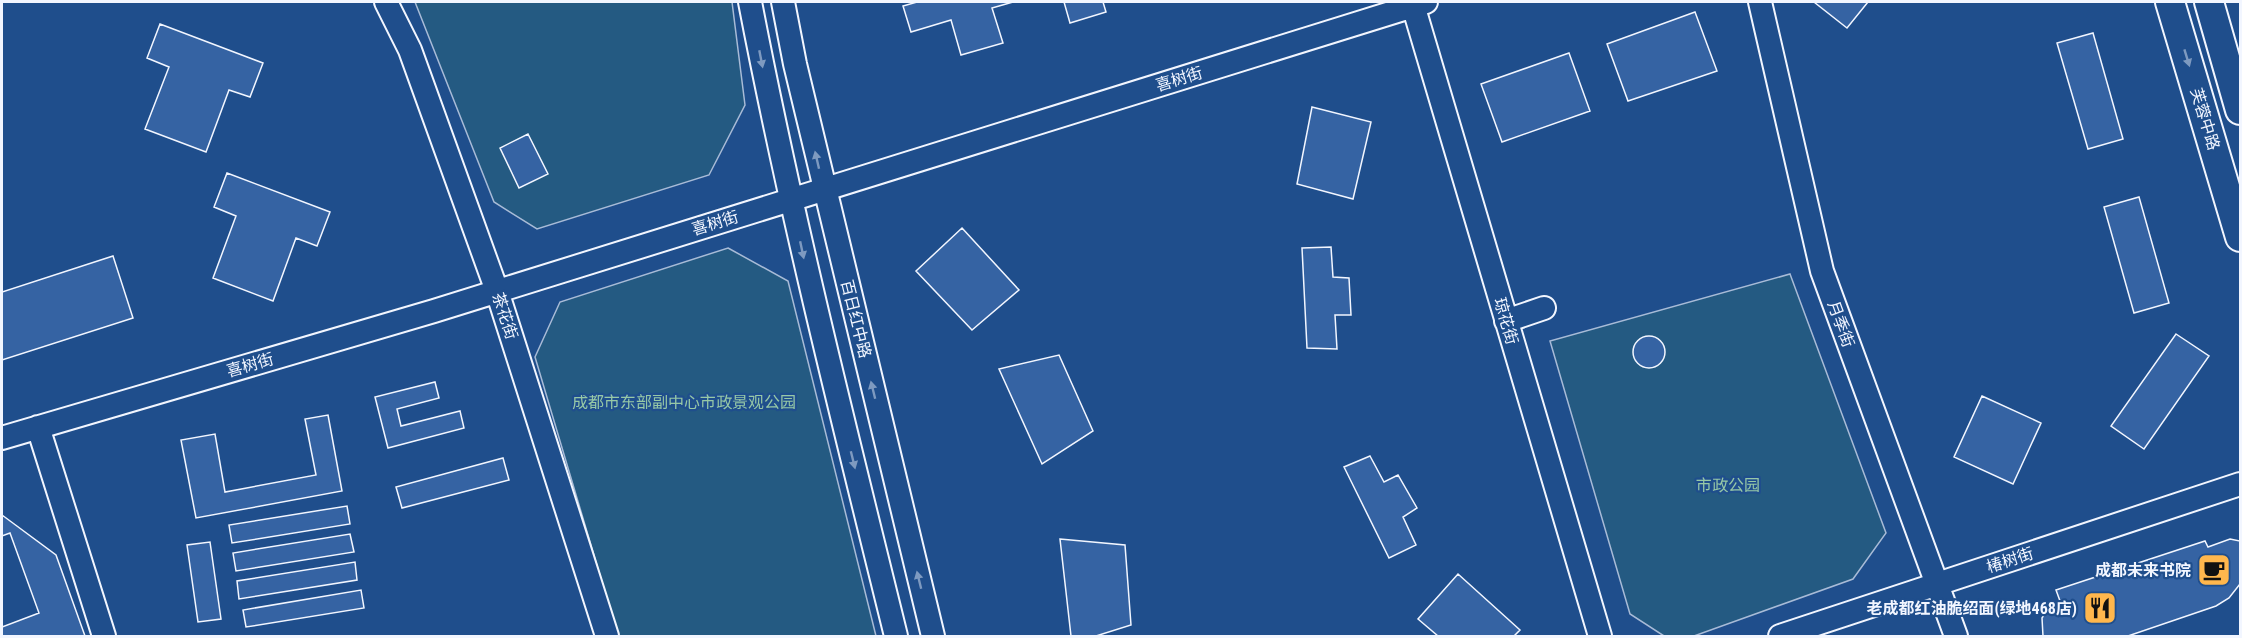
<svg xmlns="http://www.w3.org/2000/svg" width="2242" height="638" font-family="'Roboto Condensed','Noto Sans SC',sans-serif">
  <style>
    .green { fill: #245a82; stroke: #a8bbd7; stroke-width: 1.5 }
    .building { fill: #3563a3; stroke: #f2f6ff; stroke-width: 1.5 }
    .lines { fill: none; stroke-linecap: round; stroke-linejoin: round }
    .minor-casing { stroke: #f2f6ff; stroke-width: 26 }
    .major-casing { stroke: #f2f6ff; stroke-width: 32 }
    .minor { stroke: #1f4e8c; stroke-width: 22 }
    .major { stroke: #1f4e8c; stroke-width: 28 }
    .oneway { fill: #7e9ac0 }
    .labels { text-anchor: middle; dominant-baseline: central; stroke-width: 4.5; stroke-linejoin: round; paint-order: stroke }
    .street-label { font-size: 16px; fill: #f2f6ff; stroke: #1f4e8c }
    .park-label { font-size: 16px; fill: #97c8a6; stroke: #1f4e8c }
    .poi-label { font-size: 16px; font-weight: bold; fill: #f2f6ff; stroke: #1f4e8c; text-anchor: end }
  </style>
  <rect width="100%" height="100%" fill="#1f4e8c"/>
  <path class="green" d="M415 2H732L745 105 709 175 537 229 494 202Z
    M728 248 788 281 876 636H618L535 357 560 302Z
    M1790 274 1886 533 1853 579 1694 636H1664L1630 614 1550 341Z"/>
  <path class="building" d="M917 2H1013L992 8 1003 43 961 55 951 20 911 32 903 6Z
    M1064 2H1103L1106 12 1070 23Z
    M1814 2H1868L1847 28Z
    M1695 12 1717 71 1628 101 1607 44Z
    M160 24 263 63 250 97 229 90 206 152 145 129 169 67 147 58Z
    M2093 33 2123 139 2088 149 2057 43Z
    M1569 53 1590 111 1502 142 1481 84Z
    M1312 107 1371 122 1353 199 1297 184Z
    M528 134 548 174 519 188 500 148Z
    M227 173 330 212 317 246 296 238 273 301 213 278 236 216 214 207Z
    M2139 197 2169 303 2134 313 2104 207Z
    M962 228 1019 290 972 330 916 271Z
    M1331 247 1333 277 1349 278 1351 315H1335L1337 349 1307 348 1302 248Z
    M113 256 133 318 2 360V292Z
    M2176 334 2209 356 2144 449 2111 426Z
    M1633 352a16 16 0 1 1 32 0a16 16 0 1 1-32 0Z
    M1059 355 1093 431 1042 464 999 369Z
    M435 382 439 398 397 409 401 426 460 411 464 428 388 448 375 397Z
    M1982 396 2041 423 2013 484 1954 457Z
    M328 415 342 491 196 518 181 440 215 434 225 492 316 475 305 419Z
    M1370 456 1384 482 1398 475 1417 508 1403 517 1416 545 1389 558 1344 467Z
    M503 458 509 480 402 508 396 487Z
    M347 506 350 524 232 543 229 525Z
    M2 515 56 555 85 636H2V627L39 613 10 533 2 536Z
    M350 534 354 552 236 571 233 553Z
    M1060 539 1125 545 1131 625 1096 636H1071Z
    M2230 539 2240 541V584L2229 598 2216 606 2128 636H2043L2042 618 2049 607 2060 601 2056 590 2205 541 2208 547Z
    M210 542 221 619 198 622 187 545Z
    M355 562 357 580 239 599 237 581Z
    M1458 574 1520 630 1514 636H1438L1418 619Z
    M361 590 364 608 246 627 243 610Z"/>
  <g class="lines">
    <defs>
      <path id="minor" d="M386 2 410 50 497 291 607 636
        M750 2C791 215 844 425 896 636
        M783 2 795 64 933 636
        M1760 2 1822 271 1956 636
        M1413 5 1600 636
        M1506 321 1544 308
        M38 427 104 636
        M2 438 434 311 1426 2
        M1780 636 2240 484"/>
      <path id="major" d="M2170 2 2240 237
        M2209 2 2240 110"/>
    </defs>
    <use href="#minor" class="minor-casing"/>
    <use href="#major" class="major-casing"/>
    <use href="#minor" class="minor"/>
    <use href="#major" class="major"/>
  </g>
  <defs><path id="oneway-solid" d="M-6-.8H1V-3.2L6.5 0L1 3.2V.8H-6Z" transform="scale(1.5)"/></defs>
  <g class="oneway">
    <use href="#oneway-solid" transform="translate(2187 58) rotate(73)"/>
    <use href="#oneway-solid" transform="translate(761 59) rotate(79)"/>
    <use href="#oneway-solid" transform="translate(817 160) rotate(-103)"/>
    <use href="#oneway-solid" transform="translate(802 250) rotate(78)"/>
    <use href="#oneway-solid" transform="translate(873 390) rotate(-104)"/>
    <use href="#oneway-solid" transform="translate(853 460) rotate(76)"/>
    <use href="#oneway-solid" transform="translate(919 580) rotate(-104)"/>
  </g>
  <defs>
    <symbol id="cafe-square" viewBox="-11 -11 22 22"><rect x="-9" y="-9" width="18" height="18" rx="4" fill="#ffb74d" stroke="#1f4e8c"/><path d="M-5.5-4.5H6V0H3Q3 3.5 0 3.5H-2.5Q-5.5 3.5-5.5 0ZM3-3.2v2h1.7v-2ZM-6 4.5H4V6H-6Z" fill="#111"/></symbol>
    <symbol id="restaurant-square" viewBox="-11 -11 22 22"><rect x="-9" y="-9" width="18" height="18" rx="4" fill="#ffb74d" stroke="#1f4e8c"/><path d="M-5-6h1v4h1v-4h1v4h1v-4h1v5L-1.5 .5V6h-2V.5L-5-1ZM5-6V6H3V1.5H1.5Q1.5-4 5-6Z" fill="#111"/></symbol>
  </defs>
  <g fill-rule="evenodd">
    <use href="#cafe-square" x="2195" y="551" width="38" height="38"/>
    <use href="#restaurant-square" x="2081" y="589" width="38" height="38"/>
  </g>
  <g class="labels">
    <g class="street-label">
      <text transform="translate(1179 79) rotate(-17)">喜树街</text>
      <text transform="translate(2205 119) rotate(73)">芙蓉中路</text>
      <text transform="translate(715 223) rotate(-17)">喜树街</text>
      <text transform="translate(505 316) rotate(72)">茶花街</text>
      <text transform="translate(856 319) rotate(76)">百日红中路</text>
      <text transform="translate(1506 321) rotate(74)">琼花街</text>
      <text transform="translate(1841 324) rotate(70)">月季街</text>
      <text transform="translate(250 365) rotate(-16)">喜树街</text>
      <text transform="translate(2010 560) rotate(-18)">椿树街</text>
    </g>
    <g class="park-label">
      <text x="684" y="402">成都市东部副中心市政景观公园</text>
      <text x="1728" y="485">市政公园</text>
    </g>
    <g class="poi-label">
      <text x="2191" y="570">成都未来书院</text>
      <text x="2077" y="608">老成都红油脆绍面(绿地468店)</text>
    </g>
  </g>
  <rect width="2242" height="638" fill="none" stroke="#f2f6ff" stroke-width="6"/>
</svg>
